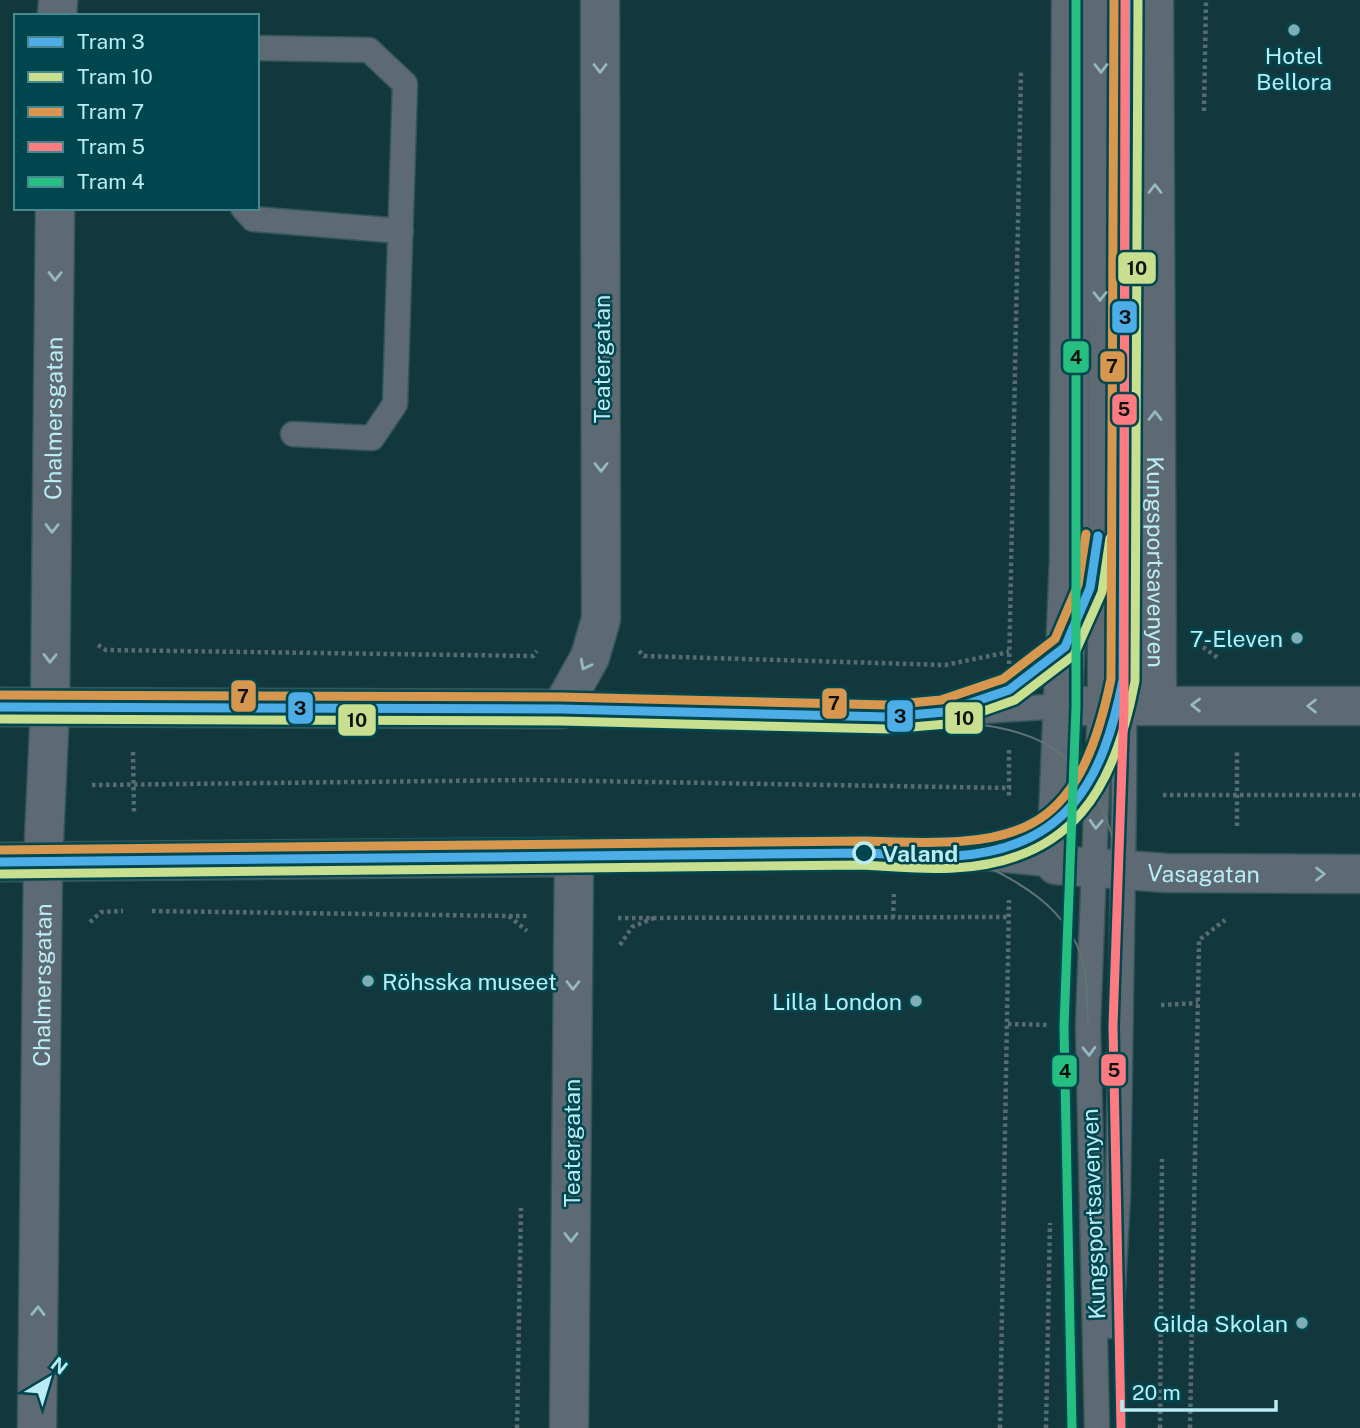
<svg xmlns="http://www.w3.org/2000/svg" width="1360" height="1428" font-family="'Public Sans',sans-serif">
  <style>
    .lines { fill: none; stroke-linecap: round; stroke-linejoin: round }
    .lane-casing { stroke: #34565b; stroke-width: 27 }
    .street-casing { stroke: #34565b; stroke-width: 41 }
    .path { stroke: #586b71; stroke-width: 4.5; stroke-dasharray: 3.5 3.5; stroke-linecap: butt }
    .lane { stroke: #5d6a73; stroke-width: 24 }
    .street { stroke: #5d6a73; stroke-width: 38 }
    .tram { stroke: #617379; stroke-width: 2 }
    .tram-1-casing { stroke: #00464f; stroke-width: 14 }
    .tram-2-casing { stroke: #00464f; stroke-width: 14 }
    .tram-3-casing { stroke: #00464f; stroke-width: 14 }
    .tram-4-casing { stroke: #00464f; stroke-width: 14 }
    .tram-5-casing { stroke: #00464f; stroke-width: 14 }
    .tram-1 { stroke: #4dade7; stroke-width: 9 }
    .tram-2 { stroke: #c7df8e; stroke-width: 9 }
    .tram-3 { stroke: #d7974f; stroke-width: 9 }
    .tram-4 { stroke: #fe7c81; stroke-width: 9 }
    .tram-5 { stroke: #26be81; stroke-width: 9 }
    .oneway { stroke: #95b8c1 }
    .poi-dot { fill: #7fadb5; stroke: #00464f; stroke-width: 2.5 }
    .stop-dot { fill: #00464f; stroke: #baecf5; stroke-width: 3.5 }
    .labels { text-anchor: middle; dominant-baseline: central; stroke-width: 5; stroke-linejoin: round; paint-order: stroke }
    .poi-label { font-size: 23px; fill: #baecf5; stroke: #00464f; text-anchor: end }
    .street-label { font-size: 23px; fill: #baecf5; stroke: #00464f }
    .stop-label { font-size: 23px; font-weight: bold; fill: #baecf5; stroke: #00464f; text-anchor: start }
    .line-badge { stroke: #00464f; stroke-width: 2.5 }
    .pale-badge-label { font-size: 19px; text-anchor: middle; font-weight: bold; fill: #111 }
  </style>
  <rect width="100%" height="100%" fill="#12383d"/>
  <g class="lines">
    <defs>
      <path id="lane" d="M257 48 369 50 405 84 395 404 372 438 293 434
        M243 208 253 219 401 231
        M561 709 888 717 1062 706
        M986 852 1034 839 1063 818
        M574 857 864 853 965 856 1056 865
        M1111 1326 1118 1194 1124 794 1126 0
        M1097 1428 1088 1026 1100 707 1101 0"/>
      <g id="street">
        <path id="s1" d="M1071 0 1069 560 1056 865 1166 873 1360 874"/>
        <path id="s2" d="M1154 0 1157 705"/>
        <path d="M57 16 58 0"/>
        <path d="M1062 706H1360"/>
        <path d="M0 707 561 709 590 657 601 619 600 0"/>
        <path d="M0 862 574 857 569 1428"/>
        <path id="s3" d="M37 1428 43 862 50 707 55 208"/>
      </g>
    </defs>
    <use href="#lane" class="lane-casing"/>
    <use href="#street" class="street-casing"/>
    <path class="path" d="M1204 111 1206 0
      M98 645 106 650 533 656 537 651
      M1203 647 1218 658
      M639 651 644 656 945 665 1009 652
      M1009 671 1021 71
      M1009 750V797
      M133 752 134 814
      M92 785 529 780 1011 788
      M1163 795H1360
      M1237 826V751
      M152 911 509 916 527 931
      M509 916H528
      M618 918 1009 917
      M893 918 894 894
      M90 922 101 912 123 911
      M620 945 632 927 654 918
      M1161 1005 1198 1003
      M1008 1024 1048 1025
      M517 1428 521 1208
      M1000 1428 1009 900
      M1046 1428 1050 1223
      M1160 1428 1162 1159
      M1190 1428 1199 940 1225 920"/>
    <use href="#lane" class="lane"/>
    <use href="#street" class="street"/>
    <path class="tram" d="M888 717C1021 726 1086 723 1122 870
      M965 856C1016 880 1070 906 1084 966 1088 985 1087 1007 1088 1026"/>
    <defs>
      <path id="tram-1" d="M0 707 561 709 888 717 944 712 1009 690 1065 647 1090 588 1098 536
        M0 862 864 853C894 854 925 858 955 856 1068 849 1103 780 1123 680L1126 0"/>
      <path id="tram-2" d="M0 719 561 721 888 729 947 724 1015 700 1074 655 1102 592 1110 538
        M0 874 864 865C894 867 924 870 954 868 1073 862 1115 788 1135 681L1138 0"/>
      <path id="tram-3" d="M0 695 561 697 888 705 941 700 1003 679 1055 639 1078 585 1086 534
        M0 850 864 841C1015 847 1077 843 1111 679L1114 0"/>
      <path id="tram-4" d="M1121 1427 1113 1026 1124 707 1125 0"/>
      <path id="tram-5" d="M1072 1428 1064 1027 1076 707V0"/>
    </defs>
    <use href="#tram-1" class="tram-1-casing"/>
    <use href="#tram-2" class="tram-2-casing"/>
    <use href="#tram-3" class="tram-3-casing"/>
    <use href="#tram-4" class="tram-4-casing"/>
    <use href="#tram-5" class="tram-5-casing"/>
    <use href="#tram-1" class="tram-1"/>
    <use href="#tram-2" class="tram-2"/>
    <use href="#tram-3" class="tram-3"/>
    <use href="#tram-4" class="tram-4"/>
    <use href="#tram-5" class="tram-5"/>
  </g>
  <defs><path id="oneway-chevron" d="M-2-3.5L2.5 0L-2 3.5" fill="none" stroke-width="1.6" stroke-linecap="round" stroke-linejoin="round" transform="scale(1.75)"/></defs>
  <g class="oneway">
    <use href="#oneway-chevron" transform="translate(600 68) rotate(90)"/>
    <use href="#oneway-chevron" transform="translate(1101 68) rotate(90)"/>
    <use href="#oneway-chevron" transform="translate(1155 189) rotate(-90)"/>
    <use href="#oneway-chevron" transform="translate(55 276) rotate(91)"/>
    <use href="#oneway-chevron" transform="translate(1100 296) rotate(90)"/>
    <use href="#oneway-chevron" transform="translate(1155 416) rotate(-90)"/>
    <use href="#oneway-chevron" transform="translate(601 467) rotate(90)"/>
    <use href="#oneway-chevron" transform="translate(52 528) rotate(91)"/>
    <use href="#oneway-chevron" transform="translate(50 658) rotate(91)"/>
    <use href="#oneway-chevron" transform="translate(585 665) rotate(118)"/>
    <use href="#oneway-chevron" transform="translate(1196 705) rotate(-179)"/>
    <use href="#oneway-chevron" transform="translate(1312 706) rotate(-180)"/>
    <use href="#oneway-chevron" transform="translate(1096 824) rotate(92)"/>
    <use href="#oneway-chevron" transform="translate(1320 874)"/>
    <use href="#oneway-chevron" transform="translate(573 985) rotate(90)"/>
    <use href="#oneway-chevron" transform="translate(1089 1051) rotate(88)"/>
    <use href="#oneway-chevron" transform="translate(571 1237) rotate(90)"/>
    <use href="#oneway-chevron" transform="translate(38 1311) rotate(-89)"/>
  </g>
  <g class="poi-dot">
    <circle cx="1294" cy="30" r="7"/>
    <circle cx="1297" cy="638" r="7"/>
    <circle cx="368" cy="981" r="7"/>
    <circle cx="916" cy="1001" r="7"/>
    <circle cx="1302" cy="1323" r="7"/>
  </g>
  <circle class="stop-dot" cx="864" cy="853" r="10"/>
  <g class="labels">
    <g class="poi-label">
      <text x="1294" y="55" text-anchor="middle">Hotel<tspan x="1294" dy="26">Bellora</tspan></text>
      <text x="1283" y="638">7-Eleven</text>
      <text x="382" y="981" text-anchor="start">Röhsska museet</text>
      <text x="902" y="1001">Lilla London</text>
      <text x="1288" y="1323">Gilda Skolan</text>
    </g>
    <g class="street-label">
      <text transform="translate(601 359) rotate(-90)">Teatergatan</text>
      <text stroke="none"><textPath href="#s3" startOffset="1010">Chalmersgatan</textPath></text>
      <text stroke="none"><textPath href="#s2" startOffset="562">Kungsportsavenyen</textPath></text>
      <text stroke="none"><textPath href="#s1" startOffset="1013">Vasagatan</textPath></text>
      <text stroke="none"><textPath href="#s3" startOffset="443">Chalmersgatan</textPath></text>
      <text transform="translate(571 1143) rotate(-90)">Teatergatan</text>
      <text transform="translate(1093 1214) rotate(-92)">Kungsportsavenyen</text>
    </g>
    <g class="stop-label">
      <text x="882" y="853">Valand</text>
    </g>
  </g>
  <g class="line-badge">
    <rect x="1117" y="251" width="40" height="34" rx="7" fill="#c7df8e"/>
    <rect x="1111" y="300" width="27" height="34" rx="7" fill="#4dade7"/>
    <rect x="1062" y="340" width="28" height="34" rx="7" fill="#26be81"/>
    <rect x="1099" y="350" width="27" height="33" rx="7" fill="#d7974f"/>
    <rect x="1111" y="393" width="27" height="33" rx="7" fill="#fe7c81"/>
    <rect x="230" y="679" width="27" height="34" rx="7" fill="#d7974f"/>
    <rect x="821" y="687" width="27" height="33" rx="7" fill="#d7974f"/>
    <rect x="287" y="691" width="27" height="34" rx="7" fill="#4dade7"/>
    <rect x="886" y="699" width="28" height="34" rx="7" fill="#4dade7"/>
    <rect x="944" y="701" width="40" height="34" rx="7" fill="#c7df8e"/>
    <rect x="337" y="703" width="40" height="34" rx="7" fill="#c7df8e"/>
    <rect x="1100" y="1053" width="27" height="34" rx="7" fill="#fe7c81"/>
    <rect x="1051" y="1054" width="27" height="34" rx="7" fill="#26be81"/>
  </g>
  <g class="pale-badge-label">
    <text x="1137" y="275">10</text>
    <text x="1125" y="324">3</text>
    <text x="1076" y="364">4</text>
    <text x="1112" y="373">7</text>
    <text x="1124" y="416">5</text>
    <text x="243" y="703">7</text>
    <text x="834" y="710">7</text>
    <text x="300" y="715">3</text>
    <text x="900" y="723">3</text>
    <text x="964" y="725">10</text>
    <text x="357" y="727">10</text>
    <text x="1114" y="1077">5</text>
    <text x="1065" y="1078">4</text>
  </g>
  <rect x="14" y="14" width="245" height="196" fill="#00464f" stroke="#4a8891" stroke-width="2"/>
  <rect x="28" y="37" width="35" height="10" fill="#4dade7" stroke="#4a8891" stroke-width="2"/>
  <text x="77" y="49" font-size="21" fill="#baecf5">Tram 3</text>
  <rect x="28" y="72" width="35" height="10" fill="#c7df8e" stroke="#4a8891" stroke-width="2"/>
  <text x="77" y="84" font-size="21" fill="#baecf5">Tram 10</text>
  <rect x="28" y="107" width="35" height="10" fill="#d7974f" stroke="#4a8891" stroke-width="2"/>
  <text x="77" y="119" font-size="21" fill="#baecf5">Tram 7</text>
  <rect x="28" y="142" width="35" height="10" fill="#fe7c81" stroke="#4a8891" stroke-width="2"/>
  <text x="77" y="154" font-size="21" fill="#baecf5">Tram 5</text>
  <rect x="28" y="177" width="35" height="10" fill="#26be81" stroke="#4a8891" stroke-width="2"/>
  <text x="77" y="189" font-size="21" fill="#baecf5">Tram 4</text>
  <g transform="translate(49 1379) rotate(38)" stroke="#00464f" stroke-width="5" paint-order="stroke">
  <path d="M0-5L12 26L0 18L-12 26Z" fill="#baecf5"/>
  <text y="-10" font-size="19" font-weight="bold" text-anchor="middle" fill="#baecf5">N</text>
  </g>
  <path d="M1122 1400v10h154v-10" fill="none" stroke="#baecf5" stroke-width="3.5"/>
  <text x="1132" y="1400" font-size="21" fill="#baecf5" stroke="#00464f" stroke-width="5" paint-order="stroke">20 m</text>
</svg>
